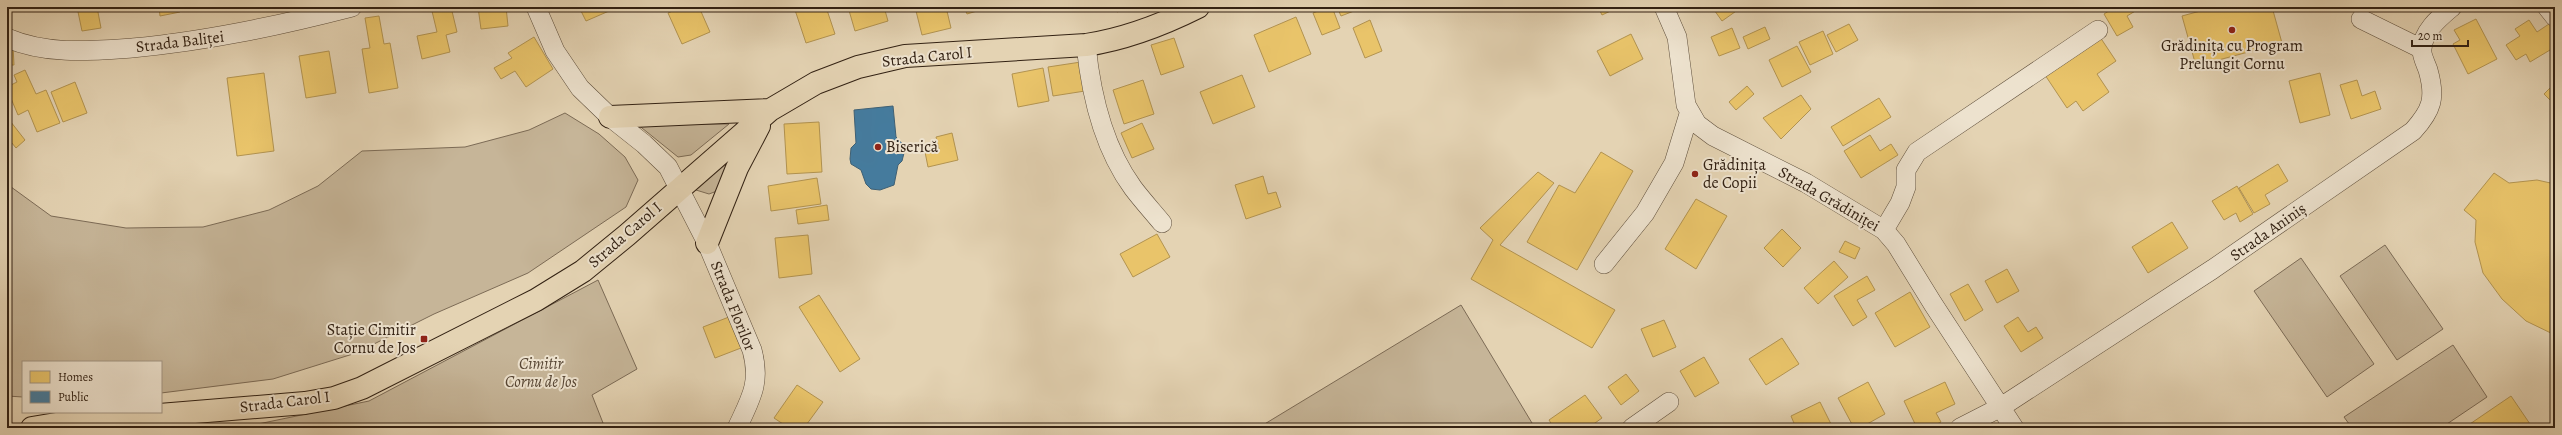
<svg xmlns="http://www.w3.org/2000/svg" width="2562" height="435" font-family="Alegreya,serif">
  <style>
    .green { fill: #c6b598; stroke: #7c6b56 }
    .homes { fill: #e9c46a; stroke: #b29350 }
    .public { fill: #457b9d; stroke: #3f6074 }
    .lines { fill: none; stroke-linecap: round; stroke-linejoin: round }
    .minor-casing { stroke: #5e4e3b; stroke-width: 20 }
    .major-casing { stroke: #322113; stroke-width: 24 }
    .minor { stroke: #ede2ce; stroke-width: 19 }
    .major { stroke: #e4d3b3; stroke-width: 22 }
    .poi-dot { fill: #8f2418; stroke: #ede2ce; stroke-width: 1.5 }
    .labels { text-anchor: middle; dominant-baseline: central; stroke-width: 4; stroke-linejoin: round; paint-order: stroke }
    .street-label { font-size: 16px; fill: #322113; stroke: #ede2ce }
    .poi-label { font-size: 16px; fill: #322113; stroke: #ede2ce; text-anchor: start }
    .park-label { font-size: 16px; font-style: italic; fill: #574634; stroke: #ede2ce }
  </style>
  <rect width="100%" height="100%" fill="#e4d3b3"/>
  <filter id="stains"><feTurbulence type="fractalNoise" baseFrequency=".005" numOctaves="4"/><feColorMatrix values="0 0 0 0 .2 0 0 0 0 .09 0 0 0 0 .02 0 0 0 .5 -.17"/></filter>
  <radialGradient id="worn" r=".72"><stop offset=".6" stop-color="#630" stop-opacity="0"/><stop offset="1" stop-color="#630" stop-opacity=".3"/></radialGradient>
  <path class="green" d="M565 113 599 134 625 157 638 180 626 207 528 273 434 314 356 353 273 379 161 393V362H23V397L7 396V184L51 216 126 228 203 227 269 210 318 186 362 151 465 147 529 130Z
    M637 124H729L691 155 678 157Z
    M726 161 729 163 717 191 709 194 696 190V185Z
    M2385 245 2443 329 2397 360 2340 276Z
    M2301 258 2374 364 2327 397 2254 291Z
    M598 280 637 369 592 395 605 428H260L258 424 369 401Z
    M1461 305 1535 428H1258Z
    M2453 345 2487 397 2441 428H2352L2344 417Z"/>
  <path class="homes" d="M77 7H97L101 28 82 31Z
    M159 7H179L180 12 160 16Z
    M431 7H451L457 32 446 35 450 52 422 59 417 36 437 32Z
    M478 7H506L508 26 481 29Z
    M579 7H615L616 8 586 21Z
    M682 7H699L710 32 682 44 668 13Z
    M794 7H826L835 34 806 43Z
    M848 7H884L888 21 855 31Z
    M915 7H946L951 28 922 35Z
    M964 7H990L967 14Z
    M1115 7H1130L1117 12Z
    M1328 7H1332L1340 28 1322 35 1313 13Z
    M1337 7H1352L1354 11 1341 16Z
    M1598 7H1619L1602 15Z
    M1712 7H1742L1722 21Z
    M2115 7H2142L2127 16 2133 27 2117 36 2104 14Z
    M2215 7H2272L2282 43 2196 66 2182 16Z
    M379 16 384 44 390 43 398 88 369 93 362 49 370 48 365 18Z
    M1296 17 1311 54 1269 72 1254 35Z
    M2476 19 2497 59 2468 74 2453 44 2460 40 2454 30Z
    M1370 20 1382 51 1365 58 1353 28Z
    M2529 20 2537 32 2552 22 2555 27V47L2530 62 2526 54 2516 60 2506 45 2520 36 2515 29Z
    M1849 24 1858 40 1836 52 1827 35Z
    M1765 27 1770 39 1748 49 1743 37Z
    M1732 28 1740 48 1719 56 1711 37Z
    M1823 31 1833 54 1810 65 1799 42Z
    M1631 34 1643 59 1610 76 1597 51Z
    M2098 34 2116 61 2097 74 2109 92 2083 111 2076 101 2067 108 2043 72Z
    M534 37 553 69 526 87 515 71 501 79 494 68 512 58 508 53Z
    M1174 38 1184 67 1161 75 1151 45Z
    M7 46H13L14 65H7Z
    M1797 46 1811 72 1782 87 1769 60Z
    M329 51 336 93 306 98 299 56Z
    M1081 62 1085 91 1053 96 1048 67Z
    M1043 68 1049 101 1018 107 1012 74Z
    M25 70 36 94 46 90 60 123 37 132 28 110 18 115 7 89V87L17 82 14 75Z
    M264 73 274 151 237 156 227 78Z
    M2320 73 2330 115 2300 123 2289 81Z
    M1242 75 1255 107 1213 124 1200 92Z
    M1143 80 1154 114 1124 124 1113 90Z
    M2357 80 2362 96 2375 91 2381 109 2351 119 2340 85Z
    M75 82 87 113 63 122 51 92Z
    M2555 83V105L2544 94Z
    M1747 86 1754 94 1736 110 1729 102Z
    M1801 95 1811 109 1781 139 1763 118Z
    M1879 98 1891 117 1843 146 1831 127Z
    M7 117 25 140 16 148 7 137Z
    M819 122 822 172 787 174 784 124Z
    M1142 123 1154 149 1132 158 1121 133Z
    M952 133 958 160 928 167 925 152 939 149 936 137Z
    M1870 135 1880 151 1891 144 1898 155 1861 178 1844 151Z
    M1601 152 1633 171 1577 270 1527 242 1559 185 1575 193Z
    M2278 164 2288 181 2265 195 2270 204 2254 213 2239 188Z
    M1538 172 1554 183 1500 245 1615 310 1592 348 1471 279 1493 240 1480 228Z
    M2494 173 2509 183 2537 180 2555 184V335L2526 321 2502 299 2483 273 2475 242 2476 220 2464 210Z
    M1263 176 1268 194 1276 192 1281 207 1246 219 1235 185Z
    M817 178 821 204 771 211 768 186Z
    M2237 186 2253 214 2240 222 2236 213 2224 220 2212 201Z
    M1696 199 1727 216 1696 269 1665 249Z
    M827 205 829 220 798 224 796 210Z
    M2172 222 2188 248 2148 273 2132 247Z
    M1782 229 1801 248 1783 267 1764 248Z
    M1157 234 1170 257 1133 277 1120 254Z
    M808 235 812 274 779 278 775 238Z
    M1845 241 1860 248 1855 259 1839 252Z
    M1834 261 1848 277 1818 304 1804 288Z
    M2007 269 2019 291 1997 303 1985 281Z
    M1867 276 1875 290 1857 300 1867 317 1853 326 1834 296Z
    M1968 284 1983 310 1965 321 1950 294Z
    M1910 292 1930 327 1895 347 1875 313Z
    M819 295 860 359 840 372 799 307Z
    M729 317 741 348 715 358 703 327Z
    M2018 317 2028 332 2036 327 2043 338 2021 352 2004 326Z
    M1664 320 1676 347 1653 357 1641 329Z
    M1782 338 1799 364 1766 385 1749 359Z
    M1704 357 1719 383 1695 397 1680 371Z
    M1626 374 1639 391 1621 405 1608 387Z
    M1868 382 1885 414 1860 428H1854L1838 398Z
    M1945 382 1955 404 1936 413 1941 422 1929 428H1917L1904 401Z
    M797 385 823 402 804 428H789L774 418Z
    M1585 395 1602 418 1588 428H1554L1549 420Z
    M2511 396 2530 424 2525 428H2464Z
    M1820 402 1833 428H1796L1791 416Z"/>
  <path class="public" d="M893 106 896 137 904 145V153L902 161 898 165 894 185 880 190 871 189 866 184 861 170 851 164 850 159 851 148 856 143 854 110Z"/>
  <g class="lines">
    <defs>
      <path id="minor" d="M536 7 555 51 580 88 610 117 644 144 668 167 707 243 752 350C761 383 751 398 737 428
        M1664 7 1677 37 1686 105 1697 124 1713 136 1806 183 1884 230 1896 244 1933 304 2014 428
        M2547 7 2555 17
        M2361 19 2422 49
        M7 38C47 55 89 51 132 48 208 41 278 26 352 7
        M1086 45C1091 95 1103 147 1133 188 1142 200 1153 212 1162 223
        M1884 230 1900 203 1906 187V170L1917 152 2098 30
        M1604 264 1645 213 1674 163 1689 114
        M1632 428 1669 402
        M1960 428 2001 407 2213 269 2413 131C2432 110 2436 98 2428 70 2426 64 2421 55 2422 49 2423 31 2439 18 2452 7"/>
      <path id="major" d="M610 117 770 110
        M707 243 737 168 759 126
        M32 428 62 423 305 403 334 398 362 388 536 300 583 271 627 235 770 110 816 83 858 67 905 56 1086 45C1126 39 1162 25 1198 7"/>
    </defs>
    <use href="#minor" class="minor-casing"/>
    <use href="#major" class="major-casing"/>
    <use href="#minor" class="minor"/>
    <use href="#major" class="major"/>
  </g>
  <g class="poi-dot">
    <circle cx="2232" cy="30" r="4"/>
    <circle cx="878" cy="147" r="4"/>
    <circle cx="1695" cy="174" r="4"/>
    <rect x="420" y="335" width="8" height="8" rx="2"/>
  </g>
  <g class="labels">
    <g class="street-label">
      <text transform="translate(180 42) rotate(-7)">Strada Baliței</text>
      <text transform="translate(927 57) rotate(-6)">Strada Carol I</text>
      <text transform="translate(1829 199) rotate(30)">Strada Grădiniței</text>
      <text transform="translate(2268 232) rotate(-35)">Strada Aniniș</text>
      <text transform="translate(625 235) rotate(-41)">Strada Carol I</text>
      <text transform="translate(733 306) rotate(68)">Strada Florilor</text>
      <text transform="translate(285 402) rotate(-7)">Strada Carol I</text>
    </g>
    <g class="poi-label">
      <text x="2232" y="46" text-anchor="middle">Grădinița cu Program<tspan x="2232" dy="18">Prelungit Cornu</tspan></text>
      <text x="886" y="147">Biserică</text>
      <text x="1703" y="165">Grădinița<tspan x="1703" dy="18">de Copii</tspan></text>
      <text x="416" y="330" text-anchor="end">Stație Cimitir<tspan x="416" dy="18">Cornu de Jos</tspan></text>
    </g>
    <g class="park-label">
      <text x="541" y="364">Cimitir<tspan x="541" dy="18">Cornu de Jos</tspan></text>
    </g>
  </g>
  <rect width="2562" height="435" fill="none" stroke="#e4d3b3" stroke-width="24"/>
  <rect x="8" y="8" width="2546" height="419" fill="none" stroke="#322113" stroke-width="2"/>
  <rect x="12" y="12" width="2538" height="411" fill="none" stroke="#322113"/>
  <rect x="22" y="361" width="140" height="52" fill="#ede2ce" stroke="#a29583"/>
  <rect x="30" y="371" width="20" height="12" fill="#e9c46a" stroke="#a29583"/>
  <text x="58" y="381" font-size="12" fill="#322113">Homes</text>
  <rect x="30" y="391" width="20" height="12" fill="#457b9d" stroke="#a29583"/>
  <text x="58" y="401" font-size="12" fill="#322113">Public</text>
  <path d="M2412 40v6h56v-6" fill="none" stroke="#322113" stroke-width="2"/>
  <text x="2418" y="40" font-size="12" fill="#322113" stroke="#ede2ce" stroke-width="3" paint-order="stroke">20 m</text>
  <rect width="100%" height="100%" filter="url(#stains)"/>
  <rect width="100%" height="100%" fill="url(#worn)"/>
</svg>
